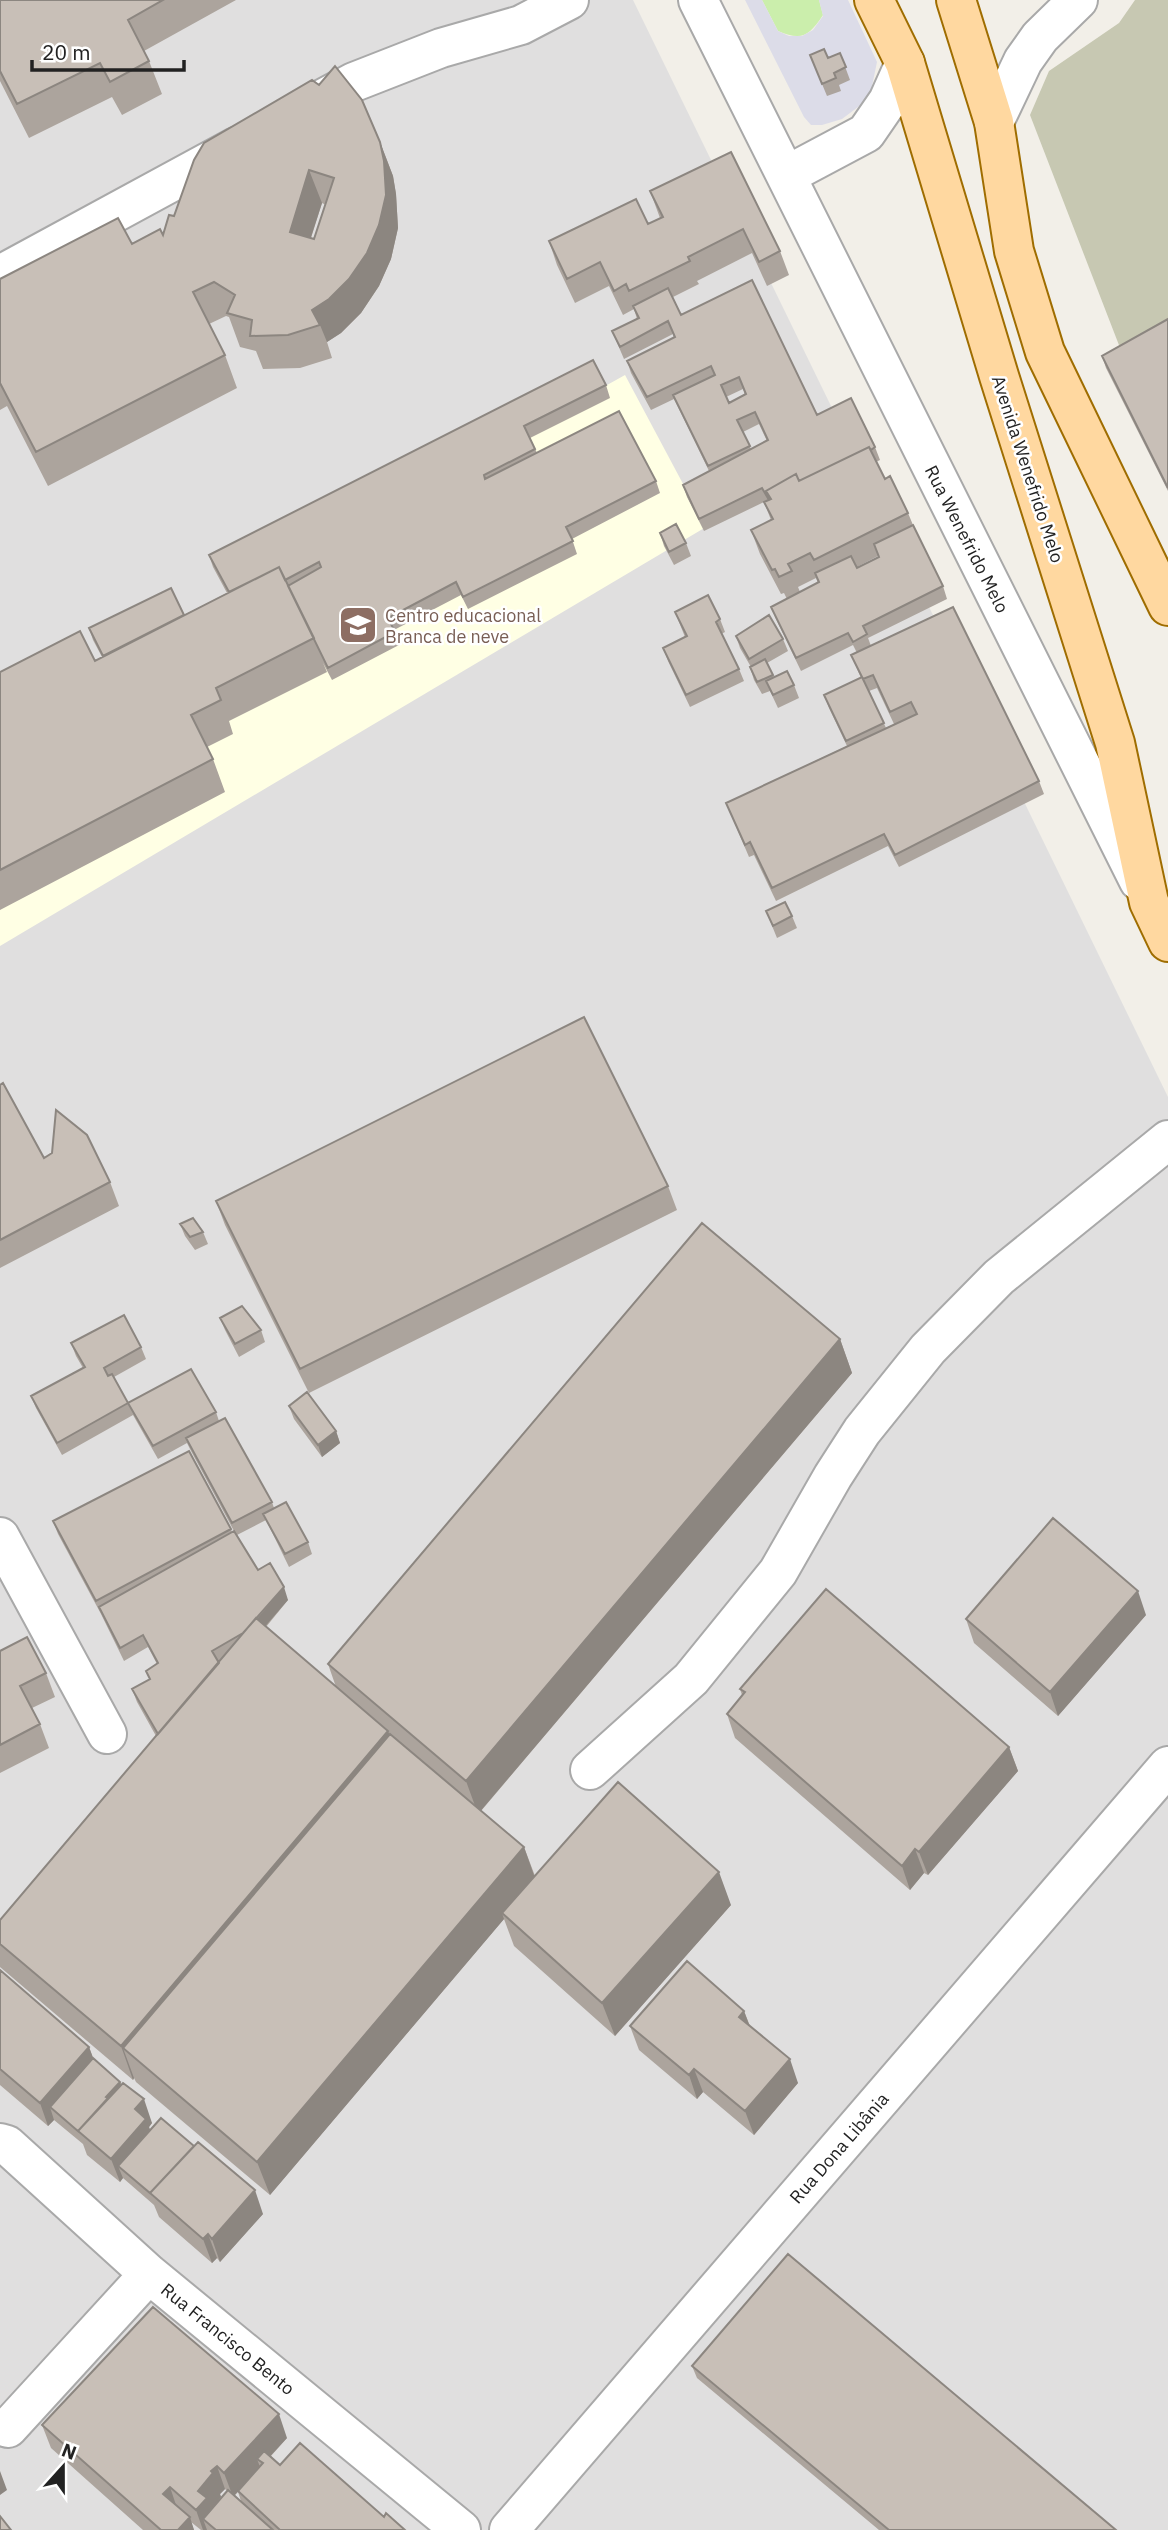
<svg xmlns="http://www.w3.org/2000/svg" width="1168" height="2530" font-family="'IBM Plex Sans',sans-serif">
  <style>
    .residential { fill: #e0dfdf }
    .education { fill: #ffffe4 }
    .construction { fill: #c7c8b2 }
    .grass { fill: #cbeeac }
    .plaza { fill: #dcdce8 }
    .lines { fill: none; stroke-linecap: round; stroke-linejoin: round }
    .minor-casing { stroke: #a9a9a9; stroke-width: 42 }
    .major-casing { stroke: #9f6d00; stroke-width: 42 }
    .minor { stroke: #fff; stroke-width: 38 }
    .major { stroke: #ffd8a0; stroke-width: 38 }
    .wall { fill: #aca49d; fill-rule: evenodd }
    .shaded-wall { fill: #8c8680 }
    .building { fill: #c8bfb7; stroke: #8c8680; stroke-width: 2; fill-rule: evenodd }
    .labels { text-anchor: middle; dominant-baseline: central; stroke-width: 5; stroke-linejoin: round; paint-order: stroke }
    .street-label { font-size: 18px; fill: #222; stroke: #fff }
    .education-label { font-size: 18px; fill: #785e54; stroke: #fff; text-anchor: start }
  </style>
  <rect width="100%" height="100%" fill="#f2efe8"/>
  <path class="residential" d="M0 0H633L1168 1097V2530H0Z"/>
  <path class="education" d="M625 375 706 527 0 946V723Z"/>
  <path class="construction" d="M1135 0H1168V347L1129 371 1030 115 1049 71 1119 23Z"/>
  <path class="grass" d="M762 0H819L823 15C809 36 802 41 778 31Z"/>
  <path class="plaza" d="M745 0H762L778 31 789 36H802L813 30 823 16 819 0H848L877 62 871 91 862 104 842 119 822 125H811L804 117Z"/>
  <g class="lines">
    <defs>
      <path id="minor" d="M698 0 1139 881
        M304 109 354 82 441 48 521 25 569 0
        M994 122 1023 61 1040 37 1078 0
        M787 175 866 133 888 101 905 63
        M0 275 236 147
        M0 1537 107 1734
        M590 1770 691 1679 778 1572 833 1476 862 1431 928 1349 999 1277 1168 1140
        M0 2143 7 2145 149 2274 461 2530
        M8 2428 149 2274
        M509 2530 1168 1766"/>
      <path id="major" d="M874 0 905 63 999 376 1115 743 1149 902 1168 942
        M956 0 994 122 1014 251 1045 352 1168 606"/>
    </defs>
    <use href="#minor" class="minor-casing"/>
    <use href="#major" class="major-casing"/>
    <use href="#minor" class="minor"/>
    <use href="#major" class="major"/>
  </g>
  <path class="wall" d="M0 0H236L144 51 149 61 162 94 122 115 112 97 29 138 0 81Z
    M840 53 850 80 839 85 841 91 827 96 810 55 828 58Z
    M380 142 393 176 396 194 398 228 391 259 379 286 361 313 341 333 327 342 332 358 300 368 263 369 256 351 240 347 229 317 226 316 209 324 225 355 237 388 48 486 7 406 0 410V279L132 244 163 235 174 216ZM322 203 326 205 314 239 311 238Z
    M731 152 780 251 789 275 767 286 752 253 697 281 699 284 673 297 681 315 817 415 875 447 880 460 876 462 885 479 908 513 913 525 943 586 947 599 868 638 871 646 1039 781 1044 794 899 867 888 846 776 901 754 855 749 857 726 803 847 746 829 708 824 695 861 678 851 655 857 653 853 645 801 671 776 619 771 607 787 599 784 593 781 594 760 554 751 530 771 520 764 502 704 531 687 497 683 485 709 471 678 407 674 399 651 410 631 373 627 361 674 338 673 334 624 359 612 331 637 319 634 309 623 315 609 286 575 303 557 265 549 241 648 224 660 218 650 191ZM743 389 745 395 729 403 726 397ZM759 424 767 441 751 449 743 432ZM878 556 879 557 857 568V567ZM816 578 818 583 800 592 798 587ZM877 688 894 724 886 728 869 691Z
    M1168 319V491L1106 368 1102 356Z
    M606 385 610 398 530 438 537 453 656 481 660 493 572 539 577 554 468 609 461 595 394 630 399 645 332 680 323 663 327 672 229 721 233 734 207 747 213 759 225 792 0 910V672L95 661 102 657 93 640 89 628 184 615 227 593 213 567 209 555Z
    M660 533 686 543 691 556 674 565 664 546Z
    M675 612 720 619 725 632 721 634 739 669 744 681 690 707 668 661 663 648 685 637Z
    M736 636 783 639 788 651 767 663 774 677 794 685 799 698 778 708 770 691 762 694 754 680 750 667H751L740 648Z
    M766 911 792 916 797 928 777 938Z
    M0 1085 44 1158 110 1182 119 1206 0 1268Z
    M668 1186 677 1210 309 1393 225 1225 216 1201Z
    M180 1224 203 1232 208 1244 195 1250 185 1236Z
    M220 1318 261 1330 265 1342 239 1357 225 1330Z
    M840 1339 852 1373 481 1811 524 1847 535 1876 731 1905 615 2036 514 1946 504 1919 270 2195 136 2082 134 2078 133 2080 0 1967V1920L156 1736 137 1702 132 1689 150 1680 146 1671 157 1664 148 1647 124 1661 101 1614 58 1534 53 1521 231 1529 232 1532 234 1531 191 1451 187 1443 158 1459 133 1415 62 1455 36 1408 31 1396 83 1368 76 1356 71 1343 141 1347 146 1359 114 1377 128 1403 216 1412 219 1421 272 1502 274 1508 308 1542 312 1554 289 1567 266 1520 237 1535 258 1570 288 1600 266 1627 336 1687 328 1664Z
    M289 1406 336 1431 340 1443 322 1457 294 1419Z
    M1146 1615 1058 1716 974 1643 966 1619Z
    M0 1651 46 1673 55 1697 32 1708 40 1724 49 1748 0 1773Z
    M740 1689 1009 1747 1018 1771 928 1875 924 1873 910 1890 735 1738 727 1714 742 1695Z
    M0 1970 89 2047 93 2058 120 2082 152 2123 149 2127 150 2130 263 2214 220 2262 217 2258 212 2263 159 2217 154 2205 123 2178 120 2182 87 2155 83 2144 54 2120 48 2126 0 2085Z
    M744 2011 750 2026 798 2083 754 2135 703 2092 697 2099 639 2050 630 2026Z
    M692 2366 1116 2530H879L697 2378Z
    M42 2425 287 2438 271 2456 280 2465 384 2517 405 2530H201L191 2522 194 2530H143L51 2448ZM225 2489 227 2491 211 2510 221 2497 220 2494ZM238 2492 241 2501 235 2495Z"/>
  <path class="shaded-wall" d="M380 142 393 176 396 194 398 228 391 259 379 286 361 313 341 333 327 342 320 325 312 310Z
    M309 170 322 203 302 265 290 232Z
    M840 1339 852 1373 478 1814 466 1781Z
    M336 1431 340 1443 322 1457 318 1445Z
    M284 1587 288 1600 250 1644 246 1632Z
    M1138 1591 1146 1615 1058 1716 1050 1692Z
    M388 1731 401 1765 123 2048 134 2078 133 2080 121 2046Z
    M1009 1747 1018 1771 928 1875 919 1852Z
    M524 1847 536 1881 502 1913 504 1919 270 2195 257 2162Z
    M915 1849 924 1873 910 1890 902 1866Z
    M719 1872 731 1905 615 2036 602 2003Z
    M744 2011 753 2035 739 2017Z
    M89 2047 98 2071 50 2107 54 2120 48 2126 40 2103Z
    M790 2059 798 2083 754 2135 745 2111Z
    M694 2069 703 2092 697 2099 689 2075Z
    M120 2082 124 2095 83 2135 106 2097Z
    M144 2099 152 2123 149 2127 155 2143 118 2166 123 2178 120 2182 111 2159 135 2109Z
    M255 2190 263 2214 220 2262 212 2239Z
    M208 2234 217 2258 212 2263 203 2239Z
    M279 2414 287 2438 263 2464 257 2459 260 2467 233 2497 224 2473Z
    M217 2466 225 2489 220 2494 221 2497 203 2519 207 2530H203L196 2510 198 2491 211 2471Z
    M0 2471 7 2490 0 2495Z
    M170 2487 178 2511 163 2494Z
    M190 2517 194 2530H178Z"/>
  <path class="building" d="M0 0H163L128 20 149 61 110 82 100 63 17 104 0 71Z
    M824 49 828 58 840 53 846 67 834 73 836 78 822 84 810 55Z
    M335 66 362 100 380 142 384 161 386 195 379 225 367 253 349 279 329 299 312 310 320 325 288 335 250 336 252 320 227 313 235 295 214 282 193 292 225 355 36 452 0 383V279L118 218 132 244 160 229 163 235 169 215 174 216 194 160 204 143 312 80 319 85ZM309 170 334 178 314 239 290 232Z
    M731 152 780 251 759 262 743 229 688 257 690 261 629 291 626 284 614 291 600 262 567 279 549 241 636 199 648 224 663 217 650 191Z
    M752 280 817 415 851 398 875 447 871 450 869 447 799 481 796 474 766 491 769 500 762 488 699 519 683 485 768 440 755 412 737 420 750 446 708 466 673 395 715 375 711 366 647 397 627 361 675 337 668 321 620 347 612 331 639 318 633 306 668 288 681 315ZM739 377 746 394 729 403 721 385Z
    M1168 319V488L1102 356Z
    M593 360 606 385 524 426 535 449 484 475 485 479 619 411 656 481 566 527 573 541 463 597 456 582 388 618 395 632 328 668 288 586 321 567 319 562 285 580 279 567 229 592 209 555Z
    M869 447 885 479 890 476 908 513 814 560 810 553 788 564 792 571 779 577 775 569 772 570 751 530 773 519 764 502 771 499 766 491 796 474 799 481Z
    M676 524 686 543 669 552 660 533Z
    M913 525 943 586 863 626 867 634 853 642 848 633 796 658 771 607 819 582 815 573 851 556 857 568 879 557 874 544Z
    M279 567 314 638 216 688 221 700 191 715 213 759 0 870V672L80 631 95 661Z
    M171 588 184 615 103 656 89 628Z
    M708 595 720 619 716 622 739 669 686 695 663 648 687 636 675 612Z
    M953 607 1039 781 895 855 884 834 772 888 750 842 745 845 726 803 917 714 911 702 890 712 873 675 863 679 851 655Z
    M769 615 783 639 749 659 736 636Z
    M765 659 773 675 757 682 750 667Z
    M787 671 794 685 773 695 766 681Z
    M862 677 884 723 846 741 824 695Z
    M785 902 792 916 773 926 766 911Z
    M584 1017 668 1186 300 1369 216 1201Z
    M3 1083 44 1158 52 1153 56 1110 87 1135 110 1182 0 1240V1085Z
    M193 1218 203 1232 190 1237 180 1224Z
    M702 1223 840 1339 466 1781 328 1664Z
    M242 1306 261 1330 235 1344 220 1318Z
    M124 1315 141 1347 104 1368 108 1376 112 1374 128 1403 191 1369 216 1412 153 1446 128 1403 57 1443 31 1396 85 1367 71 1343Z
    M307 1392 336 1431 318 1445 289 1406Z
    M225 1418 272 1502 232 1523 186 1438Z
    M189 1451 231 1529 96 1601 53 1521Z
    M286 1502 308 1542 285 1554 263 1514Z
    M1053 1518 1138 1591 1050 1692 966 1619Z
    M234 1531 258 1570 270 1563 284 1587 243 1633 212 1651 219 1663 158 1734 132 1689 150 1679 146 1671 158 1663 143 1635 120 1648 99 1607Z
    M826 1589 1009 1747 919 1852 915 1849 902 1866 727 1714 745 1692 740 1689Z
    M256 1618 388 1731 121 2046 0 1944V1920Z
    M27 1637 46 1673 20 1686 40 1724 0 1745V1651Z
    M390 1734 524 1847 257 2162 123 2048Z
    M618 1782 719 1872 602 2003 502 1913Z
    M687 1961 744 2011 739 2017 790 2059 745 2111 694 2069 689 2075 630 2026Z
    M0 1970 89 2047 40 2103 0 2069Z
    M93 2058 120 2082 106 2097 108 2098 78 2131 79 2132 50 2107Z
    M123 2083 144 2099 135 2109 146 2119 111 2159 78 2131Z
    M161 2118 194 2146 150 2193 118 2166Z
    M198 2142 255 2190 212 2239 208 2234 203 2239 150 2193Z
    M788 2254 1116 2530H889L692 2366Z
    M153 2307 279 2414 224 2473 217 2466 211 2471 213 2473 198 2491 207 2498 196 2510 170 2487 163 2494 190 2517 178 2530H161L42 2425Z
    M300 2443 384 2517 386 2513 405 2530H280L238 2491 263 2463 257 2459 264 2451 280 2465Z
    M228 2490 273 2530H216L203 2519Z
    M0 2516 11 2530H0Z"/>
  <defs>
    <symbol id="school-square" viewBox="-11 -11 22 22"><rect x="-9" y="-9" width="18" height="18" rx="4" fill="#8d6e63" stroke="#fff"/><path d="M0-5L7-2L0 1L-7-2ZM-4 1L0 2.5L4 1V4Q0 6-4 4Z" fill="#fff"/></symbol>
  </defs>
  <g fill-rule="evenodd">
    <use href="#school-square" x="336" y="603" width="44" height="44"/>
  </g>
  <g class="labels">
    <g class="street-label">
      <text transform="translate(1028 469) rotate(72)">Avenida Wenefrido Melo</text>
      <text transform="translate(967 539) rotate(63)">Rua Wenefrido Melo</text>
      <text transform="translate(839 2148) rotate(-49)">Rua Dona Libânia</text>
      <text transform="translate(228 2339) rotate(39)">Rua Francisco Bento</text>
    </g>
    <g class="education-label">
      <text x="385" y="615">Centro educacional<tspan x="385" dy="21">Branca de neve</tspan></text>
    </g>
  </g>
  <g transform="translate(63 2467) rotate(21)" stroke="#ffffff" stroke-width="5" paint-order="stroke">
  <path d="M0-5L12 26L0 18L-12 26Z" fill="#222222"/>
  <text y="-10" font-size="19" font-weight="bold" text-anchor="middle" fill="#222222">N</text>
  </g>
  <path d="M32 60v10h152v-10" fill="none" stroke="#222222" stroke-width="3.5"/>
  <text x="42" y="60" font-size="21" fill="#222222" stroke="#ffffff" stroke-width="5" paint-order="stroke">20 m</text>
</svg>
